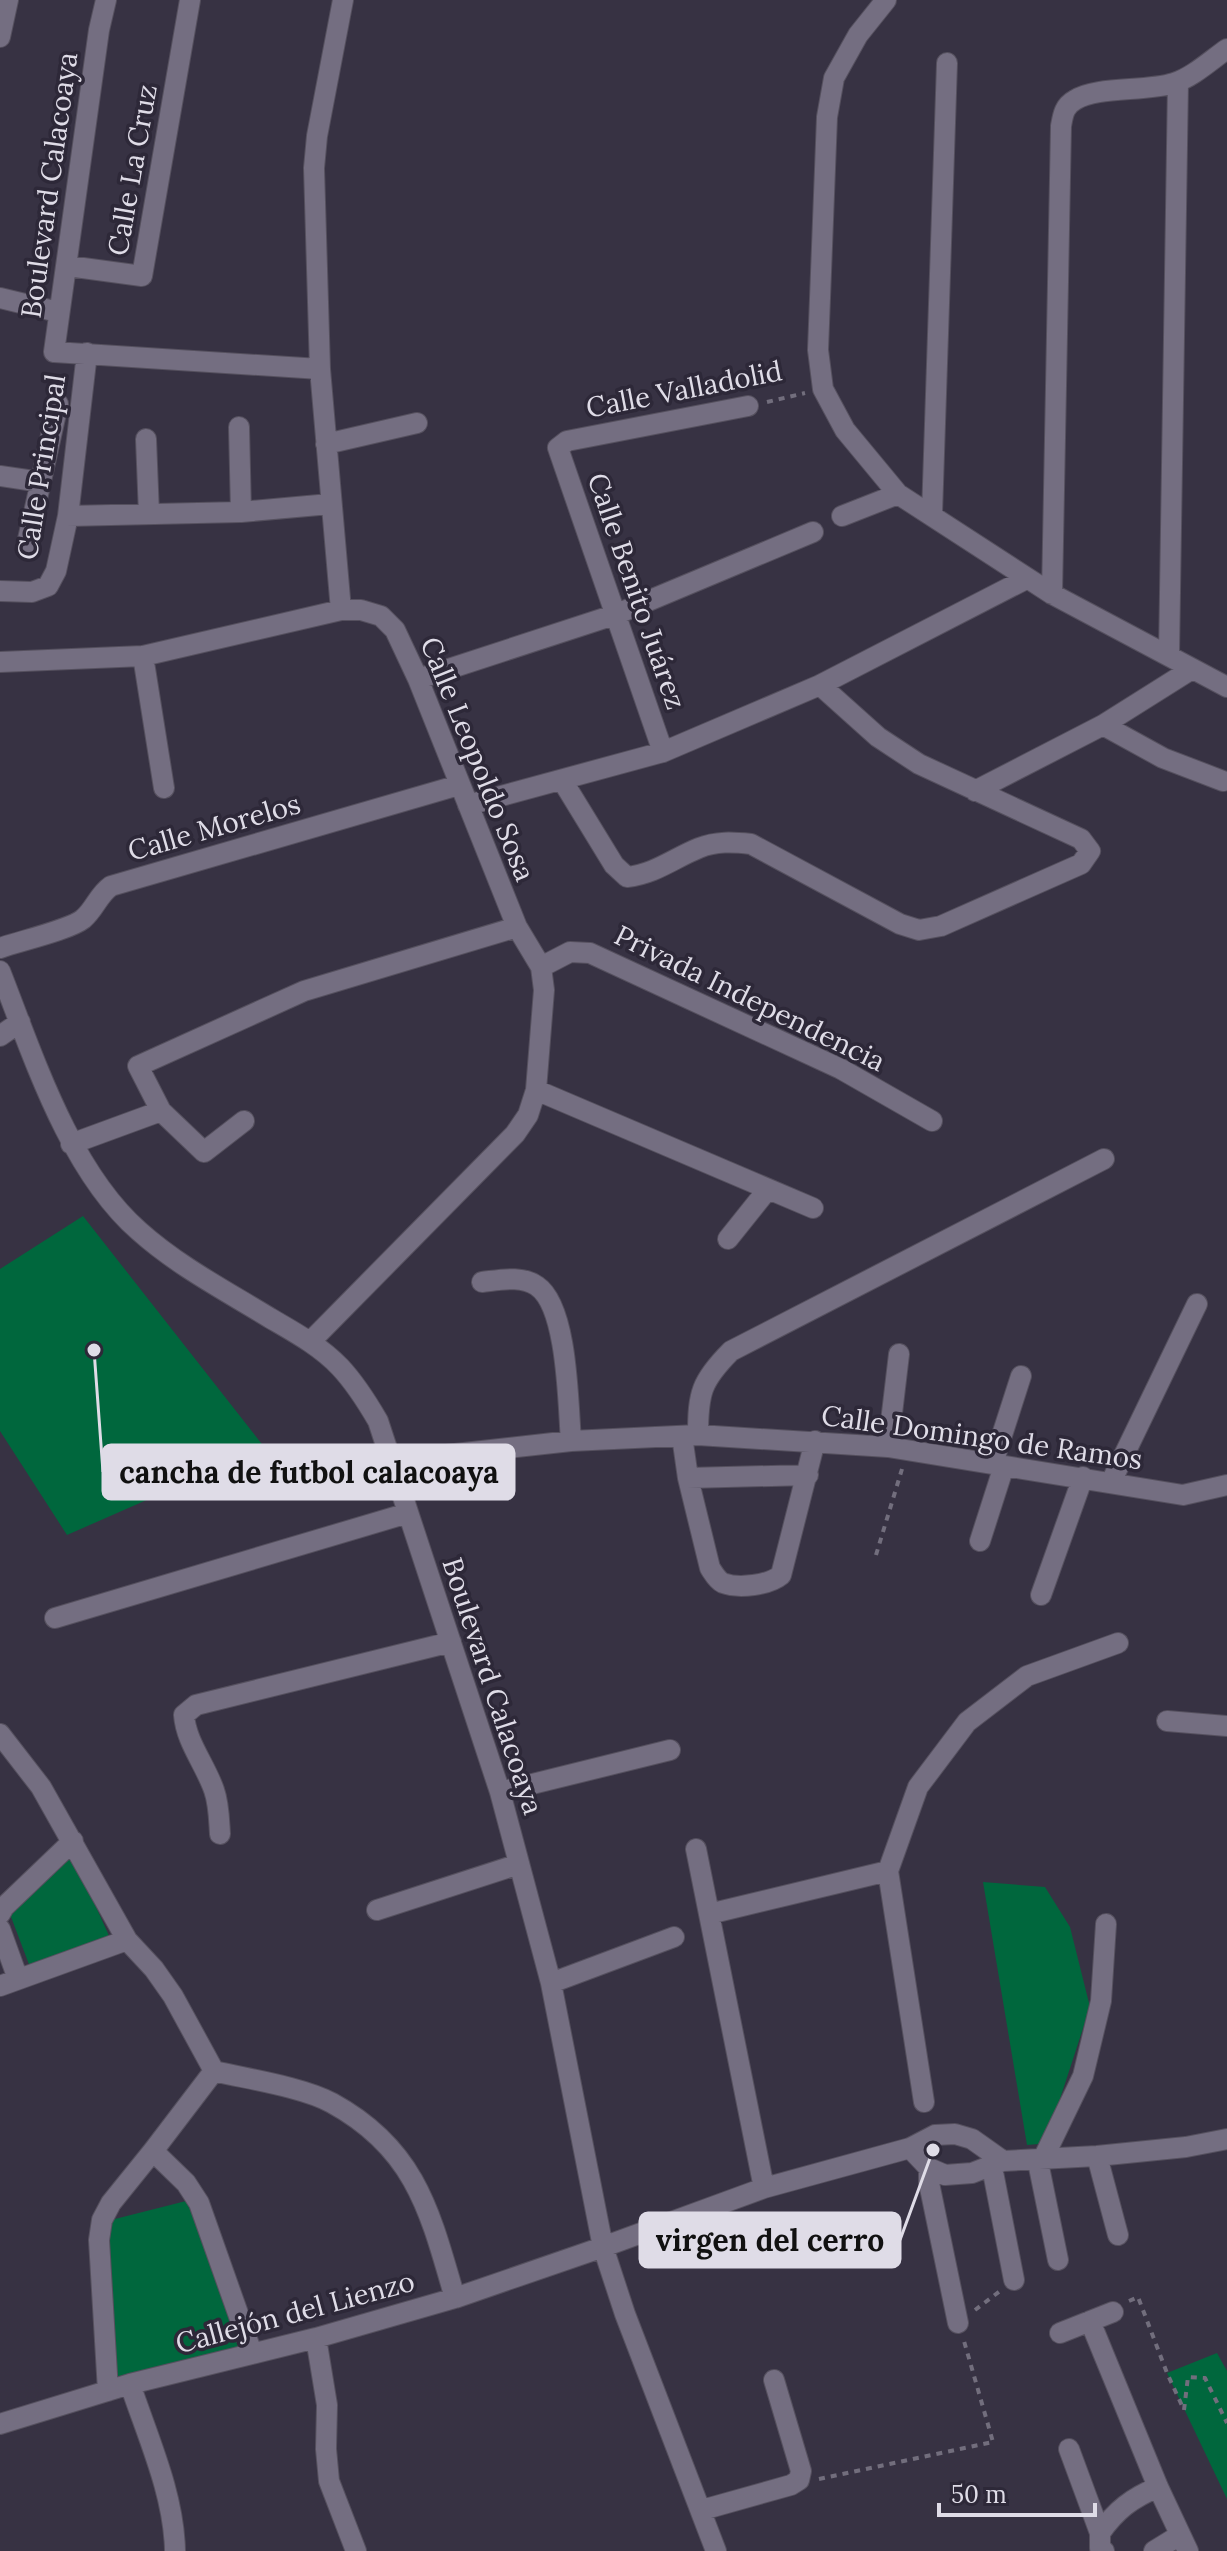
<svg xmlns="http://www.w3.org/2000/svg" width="1227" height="2551" font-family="Lora,serif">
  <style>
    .green { fill: #00673d }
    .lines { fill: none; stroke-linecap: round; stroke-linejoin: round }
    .minor-casing { stroke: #55505e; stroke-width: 22 }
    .path { stroke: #726e7d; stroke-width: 4; stroke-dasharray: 6 6; stroke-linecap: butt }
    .minor { stroke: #746e81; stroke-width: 20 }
    .labels { text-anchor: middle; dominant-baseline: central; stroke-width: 7; stroke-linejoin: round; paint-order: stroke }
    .street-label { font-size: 28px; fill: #dfdce7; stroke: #2d2838 }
    .leader { fill: none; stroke: #dfdce7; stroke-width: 3 }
    .callout-dot { fill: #dfdce7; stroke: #2d2838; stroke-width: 3 }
    .callout { fill: #dfdce7; stroke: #dfdce7; stroke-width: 3 }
    .callout-label { font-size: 30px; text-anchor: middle; font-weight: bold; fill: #111 }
  </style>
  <rect width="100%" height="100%" fill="#373243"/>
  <path class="green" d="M83 1216 265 1448 67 1535 0 1431V1269Z
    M71 1851 110 1938 30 1967 8 1909Z
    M983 1882 1045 1887 1070 1927 1090 2007 1057 2108 1050 2143 1027 2145Z
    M190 2200 241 2353 116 2386 107 2221Z
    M1217 2353 1227 2371V2499L1167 2373Z"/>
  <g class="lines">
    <defs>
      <path id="minor" d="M106 0 99 30 54 352 320 369
        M886 0 858 35 834 78 827 117 818 350 823 389 845 430 898 494 1052 594 1227 687
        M0 37 8 0
        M68 266 142 276 190 0
        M0 298 58 312
        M239 427 241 512
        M146 439 149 514
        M326 444 417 423
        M0 476 41 482
        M932 514 947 63
        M68 516 241 512 330 504
        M842 516 898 494
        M27 544 58 404
        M0 591 32 592 48 586 56 571 68 516 87 353
        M1052 594 1061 126C1063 115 1064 106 1075 100 1096 86 1146 92 1174 83 1193 77 1211 60 1227 49
        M341 610 320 369 314 168 317 136 343 0
        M143 656 164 788
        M1169 656 1178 82
        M0 662 143 656 341 610H361L381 616 395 630 418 679 517 927 541 967 544 990 536 1090 528 1115 515 1134 310 1342
        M418 679 617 614 813 532
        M1103 725 1163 758 1223 781
        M663 752 558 448 567 441 748 406
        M562 780 614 865 627 877C655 874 674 858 699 848 716 841 733 842 751 844L900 924 919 930 941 926 1081 864 1090 851 1081 839 919 764 878 737 820 685
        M975 791 1103 725 1192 669
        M468 805 663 752 820 685 1026 579
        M0 948C20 941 69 930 83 919 95 909 98 895 111 886L459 785
        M541 967 570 952 590 953 841 1069 932 1121
        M0 971C33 1055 69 1170 139 1231 178 1266 226 1291 270 1318 294 1332 320 1346 340 1367 355 1383 367 1402 378 1421L500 1792 551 1983 603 2247 625 2314 716 2551
        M0 1036 20 1022
        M536 1090 813 1208
        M244 1121 204 1152 161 1111 138 1066 304 991 517 927
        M71 1144 161 1111
        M728 1239 768 1189
        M482 1282C500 1280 522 1275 537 1286 568 1307 568 1405 571 1441
        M698 1435C698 1393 701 1381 731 1351L1104 1159
        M682 1436 688 1478 710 1568C714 1574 717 1580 723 1583 739 1589 769 1585 781 1575L815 1441
        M888 1447 899 1354
        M392 1461 571 1441 698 1435 888 1447 1183 1495 1227 1485
        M993 1463 1021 1376
        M688 1478 808 1475
        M1111 1482 1197 1304
        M980 1541 1004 1466
        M1041 1595 1083 1477
        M55 1618 408 1513
        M1167 1721 1227 1726
        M0 1734 41 1787 127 1940 154 1969 173 1996 214 2071C247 2079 303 2087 332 2103 416 2149 430 2212 455 2298
        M500 1792 670 1750
        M220 1834C219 1819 219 1804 214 1790 205 1764 186 1742 184 1715L196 1705 451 1642
        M696 1849 764 2188
        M377 1910 519 1864
        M0 1914 4 1907 73 1841
        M709 1914 888 1871
        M0 1929 18 1979
        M551 1983 674 1937
        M0 1986 127 1940
        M214 2071 153 2151 186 2183 199 2203 252 2353
        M924 2102 888 1871 918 1787 967 1722 1027 1676 1118 1643
        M910 2148 929 2168 945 2175 972 2173 1003 2161 1097 2156 1186 2147 1227 2139
        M1097 2156 1118 2235
        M992 2167 1014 2280
        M929 2168V2183L958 2323
        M1058 2260 1039 2167 1083 2076 1101 2001 1106 1924
        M1090 2321 1158 2487 1188 2551
        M1060 2333 1113 2312
        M316 2338 327 2405 326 2449 329 2481 356 2551
        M130 2384C148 2438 174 2494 175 2551
        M108 2391 99 2240 102 2220 111 2203 153 2151
        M0 2424 130 2384 316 2338 455 2298 603 2247 764 2188 910 2148 935 2135 955 2134 972 2139 1003 2161
        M1069 2449 1100 2533V2548L1104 2551
        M702 2510 791 2485 799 2480 801 2471 774 2380
        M1100 2533C1116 2510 1132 2498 1158 2487
        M1154 2551 1180 2535"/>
    </defs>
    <use href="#minor" class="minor-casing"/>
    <path class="path" d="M767 402 805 393
      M876 1555 902 1469
      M1129 2301 1138 2297 1167 2373 1184 2410 1188 2377 1205 2378 1227 2423
      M975 2310 1000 2291
      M819 2479 993 2442 964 2341"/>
    <use href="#minor" class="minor"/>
  </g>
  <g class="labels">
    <g class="street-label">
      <text transform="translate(132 170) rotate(-80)">Calle La Cruz</text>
      <text transform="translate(49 185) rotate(-82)">Boulevard Calacoaya</text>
      <text transform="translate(684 389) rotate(-11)">Calle Valladolid</text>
      <text transform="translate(41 467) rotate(-81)">Calle Principal</text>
      <text transform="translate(637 591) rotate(71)">Calle Benito Juárez</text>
      <text transform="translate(478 759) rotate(68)">Calle Leopoldo Sosa</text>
      <text transform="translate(214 827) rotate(-16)">Calle Morelos</text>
      <text transform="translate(750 998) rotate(26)">Privada Independencia</text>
      <text transform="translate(982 1437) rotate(8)">Calle Domingo de Ramos</text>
      <text transform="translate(493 1686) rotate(72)">Boulevard Calacoaya</text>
      <text transform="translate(295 2312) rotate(-15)">Callejón del Lienzo</text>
    </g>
  </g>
  <path class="leader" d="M94 1350L103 1472M933 2150L900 2240"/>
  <g class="callout-dot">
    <circle cx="94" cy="1350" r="8"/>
    <circle cx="933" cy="2150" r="8"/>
  </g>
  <g class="callout">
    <rect x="103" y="1445" width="411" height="54" rx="8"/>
    <rect x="640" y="2213" width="260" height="54" rx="8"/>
  </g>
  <g class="callout-label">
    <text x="309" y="1483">cancha de futbol calacoaya</text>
    <text x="770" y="2251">virgen del cerro</text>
  </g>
  <path d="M939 2503v12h156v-12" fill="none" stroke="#dfdce7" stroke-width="4"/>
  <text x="951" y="2503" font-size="24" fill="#dfdce7" stroke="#2d2838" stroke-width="6" paint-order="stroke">50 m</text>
</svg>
